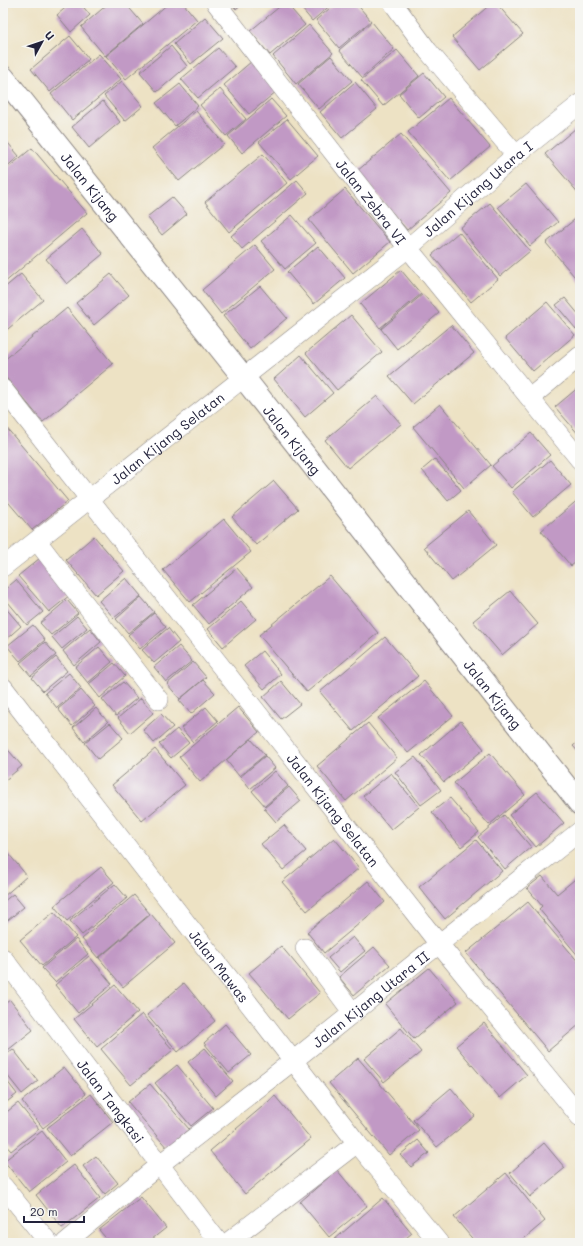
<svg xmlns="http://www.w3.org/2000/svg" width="583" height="1246" font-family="Mali,sans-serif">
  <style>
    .building { fill: #c199c5 }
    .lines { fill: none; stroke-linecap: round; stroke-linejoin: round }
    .minor-casing { stroke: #888280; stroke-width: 20 }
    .tertiary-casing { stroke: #888280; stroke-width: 24 }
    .minor { stroke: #fff; stroke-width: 19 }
    .tertiary { stroke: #fff; stroke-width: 22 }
    .labels { text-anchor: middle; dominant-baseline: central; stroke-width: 4; stroke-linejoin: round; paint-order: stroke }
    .street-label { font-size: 14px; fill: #22223b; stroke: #f6f6f2 }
  </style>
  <rect width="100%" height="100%" fill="#f6f6f2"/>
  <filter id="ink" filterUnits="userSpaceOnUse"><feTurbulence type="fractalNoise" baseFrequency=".025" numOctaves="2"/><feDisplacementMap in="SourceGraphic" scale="8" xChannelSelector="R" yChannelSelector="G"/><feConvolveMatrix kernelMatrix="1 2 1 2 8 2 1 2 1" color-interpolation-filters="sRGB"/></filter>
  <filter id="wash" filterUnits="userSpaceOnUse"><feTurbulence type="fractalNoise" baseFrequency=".012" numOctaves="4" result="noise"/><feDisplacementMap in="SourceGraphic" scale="16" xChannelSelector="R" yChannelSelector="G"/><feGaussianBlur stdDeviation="0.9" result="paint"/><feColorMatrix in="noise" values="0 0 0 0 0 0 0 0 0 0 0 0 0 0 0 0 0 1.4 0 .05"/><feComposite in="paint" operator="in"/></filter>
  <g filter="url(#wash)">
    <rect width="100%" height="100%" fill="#ede2c4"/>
    <g id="blocks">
      <path class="building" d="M71 3H80L90 15 71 32 57 15Z
        M109 3H125L143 24 105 56 81 27Z
        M169 3H183L197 20 126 79 106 56Z
        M231 3H243L236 9Z
        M284 3H286L305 25 270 55 250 31Z
        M297 3H333L312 21Z
        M336 3H356L371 21 339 48 316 20Z
        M492 3H496L523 34 480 70 452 37Z
        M205 17 223 38 191 64 174 44Z
        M372 22 394 49 362 77 339 50Z
        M309 25 333 53 296 84 273 56Z
        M70 36 89 59 50 92 31 69Z
        M171 46 187 66 157 92 140 72Z
        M218 48 235 67 198 98 181 79Z
        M397 50 419 76 383 106 361 80Z
        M99 54 121 79 72 120 51 94Z
        M331 56 352 81 319 109 298 84Z
        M252 61 277 91 249 114 224 85Z
        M424 73 444 97 419 118 399 94Z
        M122 81 143 106 125 121 104 96Z
        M355 82 377 109 342 138 320 112Z
        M180 84 198 106 175 126 156 103Z
        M220 89 246 119 226 136 200 105Z
        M449 98 490 147 450 181 408 132Z
        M271 99 286 116 242 153 228 136Z
        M103 101 120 122 89 148 72 127Z
        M196 111 224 144 179 181 152 148Z
        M287 119 318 156 291 179 259 142Z
        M576 128 580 132V195L545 154Z
        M401 134 451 193 407 230 357 171Z
        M3 137 19 156 3 170Z
        M32 148 87 213 3 284V172Z
        M263 154 287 183 229 232 205 202Z
        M297 180 308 193 242 249 231 236Z
        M526 184 558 222 530 246 498 207Z
        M345 189 390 242 353 273 309 220Z
        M172 197 187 214 162 235 147 217Z
        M490 203 530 251 500 276 460 228Z
        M292 215 316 243 285 269 261 241Z
        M580 215V283L546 243Z
        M82 229 103 254 67 284 46 259Z
        M459 232 498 279 471 302 432 255Z
        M255 245 275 269 221 314 202 290Z
        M318 246 345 278 314 304 287 272Z
        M401 270 421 294 380 328 360 304Z
        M21 274 43 300 3 333V289Z
        M111 274 129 295 94 325 76 303Z
        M260 286 287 318 250 349 223 316Z
        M423 294 439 313 397 349 381 329Z
        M565 298 580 316V326L576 329 556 305Z
        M547 302 575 335 533 371 505 338Z
        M67 308 113 364 43 422 3 374V361Z
        M351 315 382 352 337 390 306 353Z
        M451 325 474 353 413 404 389 376Z
        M301 355 333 393 305 417 274 379Z
        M580 386V436L555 407Z
        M377 396 401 424 348 468 325 440Z
        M440 404 491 465 464 488 413 427Z
        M5 426 68 501 32 530 3 496V428Z
        M531 433 550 455 511 488 492 466Z
        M435 459 461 490 448 501 422 470Z
        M550 460 571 485 533 517 512 492Z
        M274 481 298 509 256 545 232 517Z
        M580 498V559L571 566 541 531Z
        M468 511 496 545 452 581 424 547Z
        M224 519 251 552 190 602 163 570Z
        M94 536 124 571 96 595 66 560Z
        M40 558 70 595 49 612 18 576Z
        M237 568 253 587 209 624 193 605Z
        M330 576 378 633 307 692 259 635Z
        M126 578 141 596 114 618 99 601Z
        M16 580 43 612 27 625 3 596V591Z
        M510 591 538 624 502 655 473 621Z
        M141 597 154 612 128 633 116 619Z
        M67 600 78 613 51 635 40 623Z
        M241 601 256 619 223 647 208 629Z
        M3 605 21 626 3 642Z
        M154 613 166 627 140 649 128 635Z
        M77 616 87 628 62 649 52 637Z
        M33 625 45 640 20 661 7 646Z
        M90 628 101 642 74 665 63 651Z
        M168 628 179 642 154 663 142 650Z
        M385 637 418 676 353 731 320 692Z
        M45 642 56 655 31 676 20 663Z
        M179 646 192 661 166 682 154 667Z
        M99 647 112 662 88 683 75 667Z
        M262 651 281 674 264 689 244 666Z
        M56 657 67 671 43 691 32 678Z
        M193 662 206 677 180 699 167 684Z
        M114 663 125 676 100 698 89 684Z
        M69 673 81 688 57 708 45 693Z
        M203 680 215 693 191 714 179 700Z
        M281 681 300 704 281 719 263 697Z
        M424 681 453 716 408 753 378 718Z
        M123 682 137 698 116 716 102 699Z
        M81 690 95 706 72 726 58 709Z
        M141 698 153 713 130 733 118 718Z
        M206 707 218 721 193 742 181 728Z
        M238 707 259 732 200 782 179 757Z
        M96 708 108 722 84 742 73 728Z
        M161 714 173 727 154 743 143 730Z
        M461 721 484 749 444 782 421 755Z
        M110 723 123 738 98 759 85 743Z
        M368 723 397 758 346 801 317 766Z
        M177 729 189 743 171 758 159 744Z
        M251 739 265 755 239 776 226 760Z
        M580 740V754L573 746Z
        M3 744 22 766 3 782Z
        M155 749 185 785 142 821 112 785Z
        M490 753 525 795 489 825 454 783Z
        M265 756 275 768 250 789 240 777Z
        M415 757 441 790 421 805 395 772Z
        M275 771 288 786 265 806 252 791Z
        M391 773 419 807 391 830 363 796Z
        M289 787 301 801 276 822 264 808Z
        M537 792 564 823 536 847 509 815Z
        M450 798 479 832 461 847 432 812Z
        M504 815 531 847 505 869 478 837Z
        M284 825 306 851 283 870 261 844Z
        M334 838 359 868 307 911 282 882Z
        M476 840 502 871 445 919 419 887Z
        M3 847 27 876 3 897Z
        M101 867 114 882 67 921 54 906Z
        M580 875V958L539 909 542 906 527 888 542 876 557 894Z
        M368 881 385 902 324 953 307 932Z
        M115 884 127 898 82 935 70 921Z
        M13 894 24 907 3 924V902Z
        M134 895 150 914 98 958 82 939Z
        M528 902 580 964V1024L548 1051 466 953Z
        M54 912 76 937 42 966 20 940Z
        M151 914 175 943 123 987 99 958Z
        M353 937 365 951 340 972 328 958Z
        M76 939 88 954 55 982 42 968Z
        M281 946 320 993 288 1019 249 973Z
        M374 947 390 965 354 995 339 977Z
        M89 956 112 984 78 1013 55 985Z
        M429 968 458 1002 414 1039 385 1004Z
        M184 983 215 1021 178 1052 147 1015Z
        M115 985 138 1012 97 1047 74 1019Z
        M10 1000 33 1030 3 1054V1005Z
        M142 1014 173 1050 131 1085 101 1049Z
        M484 1023 527 1075 500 1098 456 1046Z
        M225 1024 251 1055 229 1073 204 1043Z
        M401 1028 421 1052 384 1082 364 1059Z
        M205 1048 233 1081 216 1096 188 1062Z
        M13 1049 38 1081 22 1094 3 1070V1057Z
        M358 1058 419 1130 389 1155 329 1083Z
        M177 1065 213 1108 191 1126 155 1083Z
        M64 1067 86 1094 43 1128 22 1101Z
        M3 1076 17 1094 3 1105Z
        M150 1084 189 1129 167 1148 128 1102Z
        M451 1088 475 1116 437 1147 413 1120Z
        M91 1094 113 1122 70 1156 47 1128Z
        M275 1096 311 1139 245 1194 210 1151Z
        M18 1103 39 1129 11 1151 3 1142V1115Z
        M42 1131 66 1162 29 1192 4 1161Z
        M418 1140 429 1153 411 1167 400 1155Z
        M544 1143 565 1168 530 1197 510 1173Z
        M96 1156 118 1183 105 1194 83 1166Z
        M74 1165 100 1198 62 1228 36 1195Z
        M337 1170 367 1206 329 1237 300 1202Z
        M506 1173 545 1221 519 1243H476L454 1217Z
        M141 1197 166 1228 147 1243H110L99 1230Z
        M383 1198 412 1233 400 1243H336L334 1240Z"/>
    </g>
  </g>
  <g filter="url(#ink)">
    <use href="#blocks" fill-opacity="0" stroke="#888280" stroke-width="1"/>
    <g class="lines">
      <defs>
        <g id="minor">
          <path id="s1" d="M216 3 408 248 580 460"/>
          <path d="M393 3 428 51 516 155"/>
          <path id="s2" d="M3 389 439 944 580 1117"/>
          <path d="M531 397 580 356"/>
          <path d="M37 541 159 700"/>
          <path id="s3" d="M3 567 408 248 516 155 580 104"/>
          <path id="s4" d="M3 687 357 1143 439 1243"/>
          <path d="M305 948 353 1013"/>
          <path id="s5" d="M3 958 219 1243"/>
          <path d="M3 1186 49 1243"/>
          <path id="s6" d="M65 1243 159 1165 294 1060 580 831"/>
          <path d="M227 1243 357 1143"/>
        </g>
        <g id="tertiary">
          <path id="s7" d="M3 77 244 378 580 804"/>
        </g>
      </defs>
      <use href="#minor" class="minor-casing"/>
      <use href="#tertiary" class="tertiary-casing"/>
      <use href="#minor" class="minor"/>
      <use href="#tertiary" class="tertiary"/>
    </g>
  </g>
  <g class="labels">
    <g class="street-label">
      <text stroke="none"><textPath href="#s7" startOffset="140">Jalan Kijang</textPath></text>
      <text stroke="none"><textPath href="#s3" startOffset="607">Jalan Kijang Utara I</textPath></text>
      <text stroke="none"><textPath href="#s1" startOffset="252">Jalan Zebra VI</textPath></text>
      <text stroke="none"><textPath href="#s3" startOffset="209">Jalan Kijang Selatan</textPath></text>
      <text stroke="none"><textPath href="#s7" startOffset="464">Jalan Kijang</textPath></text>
      <text stroke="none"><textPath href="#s7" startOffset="788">Jalan Kijang</textPath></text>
      <text stroke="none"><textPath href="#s2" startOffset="535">Jalan Kijang Selatan</textPath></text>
      <text stroke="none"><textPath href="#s4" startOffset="353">Jalan Mawas</textPath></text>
      <text stroke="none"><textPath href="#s6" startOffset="391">Jalan Kijang Utara II</textPath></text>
      <text stroke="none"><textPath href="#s5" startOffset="179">Jalan Tangkasi</textPath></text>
    </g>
  </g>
  <rect width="583" height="1246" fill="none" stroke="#f6f6f2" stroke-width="16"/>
  <g transform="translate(42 42) rotate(50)" stroke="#f6f6f2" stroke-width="3" paint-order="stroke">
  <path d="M0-3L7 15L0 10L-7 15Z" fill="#22223b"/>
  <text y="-6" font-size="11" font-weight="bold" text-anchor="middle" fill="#22223b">U</text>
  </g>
  <path d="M24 1216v6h60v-6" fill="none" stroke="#22223b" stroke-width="2"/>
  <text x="30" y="1216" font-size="12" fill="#22223b" stroke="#f6f6f2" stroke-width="3" paint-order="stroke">20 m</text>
</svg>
